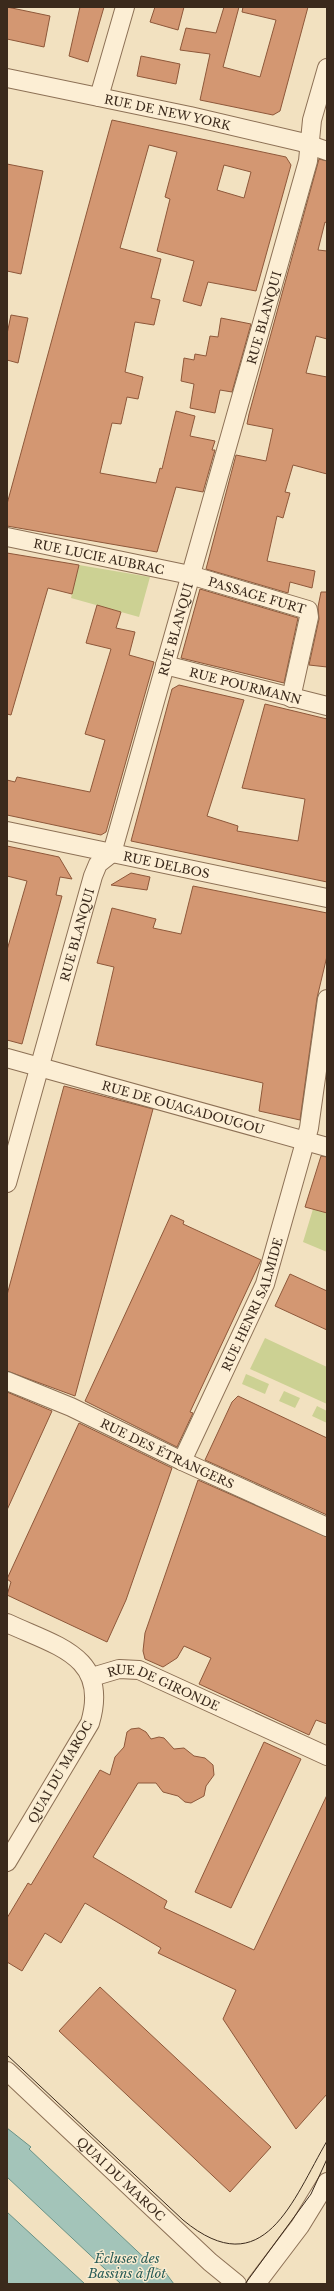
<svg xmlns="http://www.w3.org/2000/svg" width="334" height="2291" font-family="'Libre Baskerville',serif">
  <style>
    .green { fill: #ccd193 }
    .water { fill: #a3c4b9; stroke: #699387 }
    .building { fill: #d39772; stroke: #8e583a; fill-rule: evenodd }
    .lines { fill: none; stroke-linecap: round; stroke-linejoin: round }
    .street-casing { stroke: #8d7156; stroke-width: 20 }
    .street { stroke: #fceed4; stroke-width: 18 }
    .tram { stroke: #3b2a1c; stroke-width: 1 }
    .labels { text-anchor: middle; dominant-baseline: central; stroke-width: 3; stroke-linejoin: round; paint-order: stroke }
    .street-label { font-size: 12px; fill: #3b2a1c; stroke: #f8ebd0 }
    .water-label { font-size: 13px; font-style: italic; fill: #2a5c57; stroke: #f8ebd0 }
  </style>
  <rect width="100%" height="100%" fill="#f2e1c0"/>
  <path class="green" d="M79 565 150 577 139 617 71 598Z
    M313 1209 327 1213V1252L303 1242Z
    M265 1338 327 1367V1404L250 1369Z
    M246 1374 269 1384 265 1394 242 1384Z
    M284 1391 300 1398 295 1408 279 1401Z
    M317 1406 327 1411V1423L312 1416Z"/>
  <path class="water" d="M7 2128 31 2147 29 2149 154 2267 165 2272 174 2284H121L7 2177Z
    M7 2212 85 2284H7Z"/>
  <path class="building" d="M7 7 50 16 44 47 7 39Z
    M80 7H104L88 62 69 56Z
    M155 7H184L178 30 150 22Z
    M224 7H239L223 67 260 77 276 20 242 12 243 7H308L280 111 273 115 200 100 210 54 180 50 186 28 216 33Z
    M141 56 180 64 176 84 137 76Z
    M112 120 286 157 291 165 256 291 208 282 201 306 183 301 194 261 157 251 170 199 165 197 177 152 149 145 120 248 161 259 151 298 160 300 154 325 135 322 125 372 143 377 138 399 127 397 121 424 112 423 100 473 156 483 160 468 162 469 176 411 195 416 190 436 215 441 212 450H215L203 492 176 487 157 552 7 526V504ZM224 165 251 172 244 198 217 190Z
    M319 159 327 161V223L325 222 318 250 327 251V339L316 336 306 373 327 377V474L293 465 285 492 290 493 283 518 277 516 267 561 315 571 312 588 290 582 288 593 206 569 236 455 266 461 273 429 247 424 249 414Z
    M7 164 43 171 21 274 7 271Z
    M11 315 28 318 18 363 7 360V334Z
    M221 318 251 324 232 392 220 390 215 413 190 408 194 384 181 381 184 358 194 360 195 354 206 356 210 336 218 337Z
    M7 553 79 565 72 594 48 588 11 715 7 714Z
    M200 589 298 618 284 683 181 658Z
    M321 592H327V667L309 665 319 619 318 607Z
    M97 605 121 612 116 628 135 632 129 655 154 662 106 832 101 835 7 815V780L15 782 17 777 90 792 105 740 85 734 111 649 86 643Z
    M179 685 244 700 207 816 238 826 237 831 298 841 305 799 242 788 265 704 327 719V882L131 841 172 689Z
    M7 846 59 857 72 879 60 877 56 895 62 896 22 1044 7 1040V950L27 881 7 876Z
    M131 873 150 877 147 890 111 885Z
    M193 886 327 913V956L317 998 300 1120 259 1111 263 1083 96 1045 114 967 97 963 112 908 156 919 153 928 181 934Z
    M64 1086 153 1109 75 1396 7 1371V1295Z
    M321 1156 327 1157V1213L305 1207Z
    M171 1215 184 1221 183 1224 261 1260 190 1412 193 1413 177 1447 85 1401Z
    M290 1274 327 1291V1330L275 1306Z
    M7 1392 52 1411 7 1510Z
    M238 1396 327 1438V1515L205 1460 232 1402Z
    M79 1423 172 1468 126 1600 107 1642 7 1595 11 1582 7 1579Z
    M198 1480 327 1537V1724L316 1720 309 1735 199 1684 211 1658 184 1646 177 1658 163 1667 145 1659 143 1651 145 1633Z
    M139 1728 146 1732 151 1739 159 1737 164 1738 174 1749 184 1748 194 1756 205 1758 213 1765 214 1775 206 1786 204 1796 191 1803 185 1802 178 1796 163 1792 156 1783H138L93 1857 167 1901 164 1908 254 1950 327 1795V2094L296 2129 223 2019 236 1990 158 1953 161 1948 85 1903 61 1943 45 1933 22 1971 7 1962V1918L28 1883 31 1885 100 1770 110 1775 115 1757 124 1747 127 1732 131 1729Z
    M264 1742 301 1759 231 1908 195 1892Z
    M100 1987 271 2147 230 2192 59 2031Z"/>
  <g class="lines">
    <defs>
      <g id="street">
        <path id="s1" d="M7 78 190 116 301 142 327 151"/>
        <path d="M99 97 125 7"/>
        <path id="s2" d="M7 537 190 575 308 610 309 617 291 698"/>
        <path id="s3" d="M165 665 327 706"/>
        <path id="s4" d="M7 831 327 898"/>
        <path id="s5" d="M7 1058 327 1147"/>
        <path id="s6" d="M7 1183 93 876 98 864 112 853 308 161 312 120 327 68"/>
        <path id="s7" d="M7 1381 71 1407 182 1461 327 1527"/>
        <path id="s8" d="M182 1461 265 1284 309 1128 327 999"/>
        <path d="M7 1623C56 1646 110 1656 90 1723L7 1862"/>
        <path id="s9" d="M92 1677 119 1669 139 1670 327 1756"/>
        <path id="s10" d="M7 2071 210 2262 237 2284"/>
        <path d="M256 2284 300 2226 327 2182"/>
      </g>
    </defs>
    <use href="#street" class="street-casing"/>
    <use href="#street" class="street"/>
    <path class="tram" d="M7 2055 183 2220C264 2287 293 2199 327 2141
      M245 2284 311 2194 327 2159"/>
  </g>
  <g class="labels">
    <g class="street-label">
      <text stroke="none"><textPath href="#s1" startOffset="164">RUE DE NEW YORK</textPath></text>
      <text stroke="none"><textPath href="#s6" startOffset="906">RUE BLANQUI</textPath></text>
      <text stroke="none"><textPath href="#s2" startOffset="94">RUE LUCIE AUBRAC</textPath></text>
      <text stroke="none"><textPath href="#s2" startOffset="257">PASSAGE FURT</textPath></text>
      <text stroke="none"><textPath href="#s6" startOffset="582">RUE BLANQUI</textPath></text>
      <text stroke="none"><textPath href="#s3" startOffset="83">RUE POURMANN</textPath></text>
      <text stroke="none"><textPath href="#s4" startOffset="163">RUE DELBOS</textPath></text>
      <text stroke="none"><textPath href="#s6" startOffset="258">RUE BLANQUI</textPath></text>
      <text stroke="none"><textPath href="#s5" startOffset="183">RUE DE OUAGADOUGOU</textPath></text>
      <text stroke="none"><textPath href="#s8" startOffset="172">RUE HENRI SALMIDE</textPath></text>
      <text stroke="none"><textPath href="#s7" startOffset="176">RUE DES ÉTRANGERS</textPath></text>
      <text stroke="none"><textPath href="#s9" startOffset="76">RUE DE GIRONDE</textPath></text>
      <text transform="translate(60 1772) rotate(-60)">QUAI DU MAROC</text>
      <text stroke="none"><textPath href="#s10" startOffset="157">QUAI DU MAROC</textPath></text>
    </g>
    <g class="water-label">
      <text x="127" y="2258">Écluses des<tspan x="127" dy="15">Bassins à flot</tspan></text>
    </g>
  </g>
  <rect width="334" height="2291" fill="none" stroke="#3b2a1c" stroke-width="16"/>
</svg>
